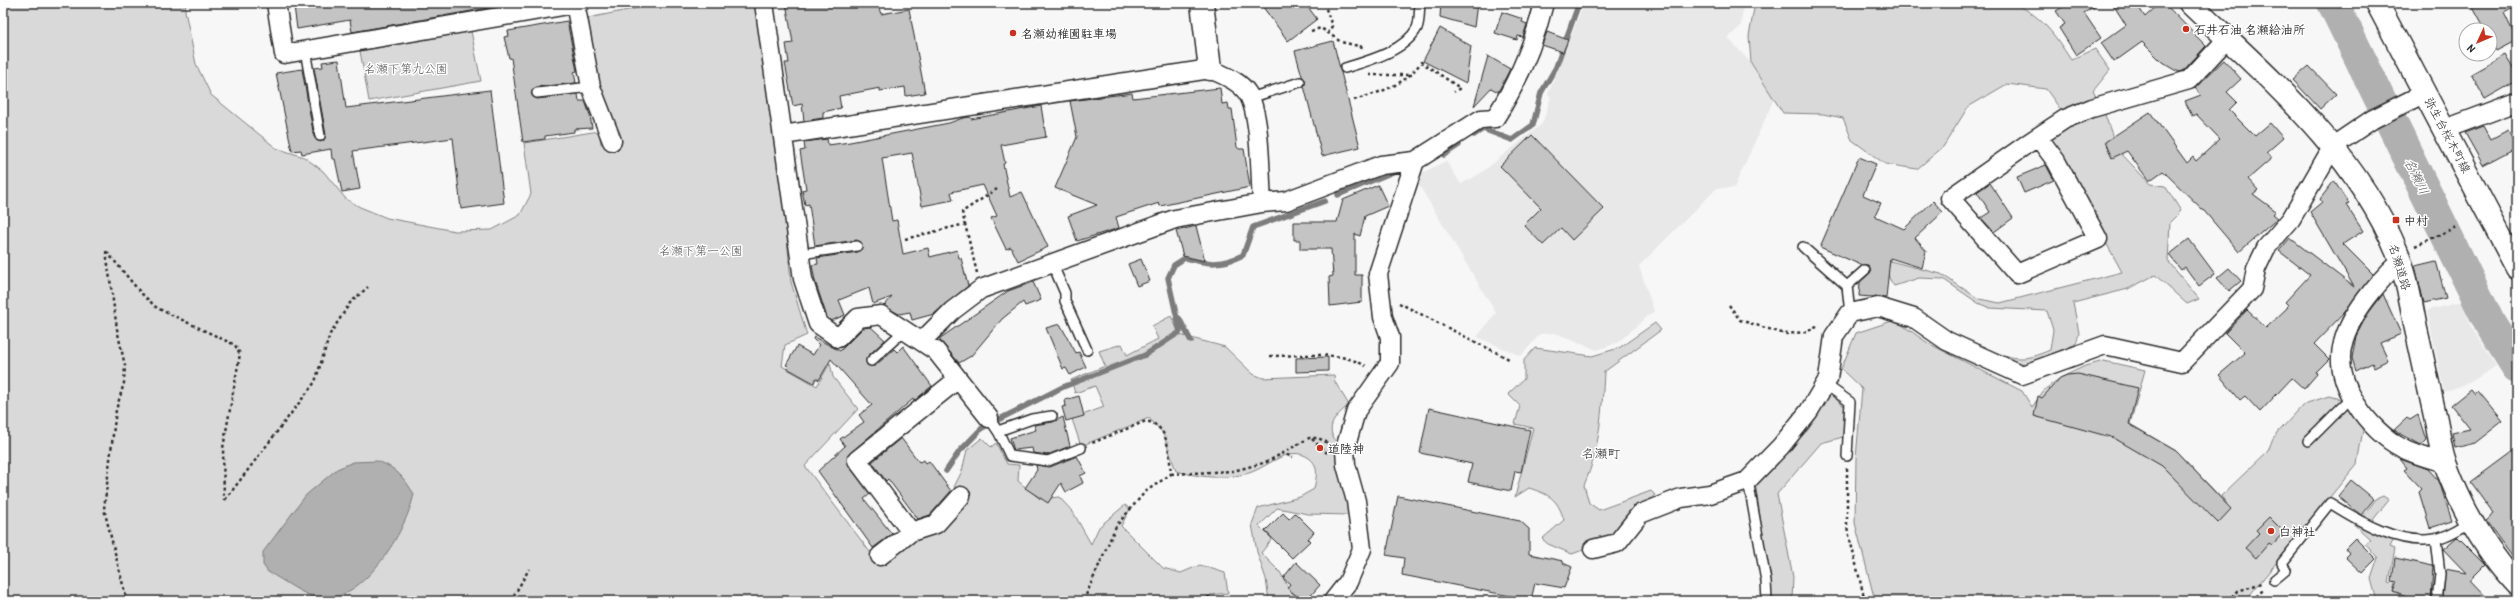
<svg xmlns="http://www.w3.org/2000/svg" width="2520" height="604" font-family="'Patrick Hand','Klee One',sans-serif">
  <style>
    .built { fill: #e8e8e8 }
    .green { fill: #d9d9d9; stroke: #828282 }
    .water { fill: #b0b0b0; stroke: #7b7b7b }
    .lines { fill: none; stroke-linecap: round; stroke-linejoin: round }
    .stream { stroke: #7b7b7b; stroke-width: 5.5 }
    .river { stroke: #b0b0b0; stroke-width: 32 }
    .building { fill: #c4c4c4; stroke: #2b2b2b }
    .service-casing { stroke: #2b2b2b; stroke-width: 12 }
    .minor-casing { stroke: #2b2b2b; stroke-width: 21 }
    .tertiary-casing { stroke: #2b2b2b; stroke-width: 25 }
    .secondary-casing { stroke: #2b2b2b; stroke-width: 25 }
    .path { stroke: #2b2b2b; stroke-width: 2.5; stroke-dasharray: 3 3; stroke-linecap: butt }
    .service { stroke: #fff; stroke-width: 9 }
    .minor { stroke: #fff; stroke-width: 18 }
    .tertiary { stroke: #fff; stroke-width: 22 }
    .secondary { stroke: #fff; stroke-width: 22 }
    .poi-dot { fill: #c8321e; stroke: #fff; stroke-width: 1.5 }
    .labels { text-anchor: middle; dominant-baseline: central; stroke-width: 3; stroke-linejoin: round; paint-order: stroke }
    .poi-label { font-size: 12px; font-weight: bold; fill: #2b2b2b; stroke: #fff; text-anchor: start }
    .park-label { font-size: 12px; fill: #565656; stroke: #fff }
    .street-label { font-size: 12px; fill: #2b2b2b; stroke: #fff }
    .water-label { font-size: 13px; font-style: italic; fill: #5a5a5a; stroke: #fff }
    .neighbourhood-label { font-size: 13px; fill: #2b2b2b; stroke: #fff }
  </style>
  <rect width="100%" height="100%" fill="#f7f7f7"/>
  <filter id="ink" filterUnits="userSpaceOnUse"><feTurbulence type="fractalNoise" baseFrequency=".025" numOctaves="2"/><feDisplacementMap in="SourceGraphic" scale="8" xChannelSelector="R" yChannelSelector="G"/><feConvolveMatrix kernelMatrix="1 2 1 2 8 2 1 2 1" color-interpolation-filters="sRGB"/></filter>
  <g filter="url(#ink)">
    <path class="built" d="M1584 3H1743L1741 26 1728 38 1751 63 1774 99 1734 188H1717L1639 266 1654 311 1617 343 1597 350 1555 333 1540 334 1521 356 1477 337 1496 313 1416 180 1420 174 1446 161 1461 184 1481 173 1542 124 1551 97 1548 94Z
      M2463 302 2471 327 2496 366 2471 382 2444 392 2427 310Z"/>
    <path class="green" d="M3 3H186L185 11 196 64 211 95 276 148 304 157 323 171 346 199 360 207 387 218 455 231 492 230 520 215 531 194 524 143 599 131 601 144 616 140 597 78 588 18 663 3H756L781 171 791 282 807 335 785 345 782 366 817 386 830 363 833 377 858 409 805 466 879 564 964 497 954 487 962 471 967 450 982 438 991 447 996 443 1007 464 1019 465 1018 481 1040 499 1059 497 1073 512 1091 544 1099 527 1125 505 1130 509 1121 526 1163 568 1181 573 1200 565 1225 573 1228 593 1210 595 1213 601H1098L1095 598H1079V601H3Z
      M1755 3H2014C2044 18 2053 33 2071 60L2095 49 2110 70 2093 91 2104 112 2117 149 2150 184 2165 186 2181 211 2170 222 2168 261 2199 299 2187 304 2155 275 2128 289 2073 303 2079 333 2076 344 2027 364 2016 363 1991 351C2017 360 2024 361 2050 350L2053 330 2047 311 1990 308 1978 303 1943 279 1919 278 1894 286 1889 278 1886 260 1941 274 1979 299 2000 303 2122 272 2065 167 2047 138 2063 113 2046 89 2007 84 1968 107 1943 147 1917 169 1885 164 1852 140 1843 118 1823 114 1783 113 1751 63 1749 36Z
      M471 31 481 81 369 101 360 51Z
      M1171 316 1180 335 1225 347 1253 374 1263 378 1334 375 1335 382 1349 405C1330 420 1323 432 1344 450L1350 515 1308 514 1277 508 1259 526 1272 539 1261 553 1280 572 1290 591 1302 601H1269L1266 579 1257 552 1252 524 1258 508 1300 497 1314 489C1316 478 1320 466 1309 458 1288 443 1266 470 1245 474 1222 480 1199 477 1176 471L1163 433 1149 418 1081 446 1072 419 1104 407 1095 386 1075 393 1071 380 1105 366 1099 351 1122 344 1127 355 1158 339 1152 326Z
      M1895 320 1928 343 2022 391 2032 407 2044 390 2060 378 2085 366 2104 361 2145 370 2130 424 2176 451 2227 504 2221 496 2268 451 2273 438 2304 404 2329 396 2345 400 2364 424 2357 464 2245 601H1875L1855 523 1856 458 1862 389 1841 369 1856 333Z
      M1655 323 1661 330 1604 372C1602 410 1600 450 1584 485L1589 503 1599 510 1651 491 1655 495 1637 510 1616 538 1572 554 1548 544 1542 539 1564 520C1557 498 1550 495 1529 488L1515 497 1533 428 1515 424 1520 406 1508 394 1524 379V360L1535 348 1592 356 1619 348Z
      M1830 394 1845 407 1843 437 1821 443 1777 494 1793 577 1792 601H1769V580L1755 481 1808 430Z
      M2383 496 2389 500 2372 521 2397 533 2390 547 2395 549 2389 582 2395 584 2393 592 2405 598 2404 601H2377L2371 579 2378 558 2365 543 2370 539 2346 517 2360 520 2376 499Z"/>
    <path class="water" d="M377 461C396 467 404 478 414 494 406 531 364 603 320 598 303 596 284 580 268 572L263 565V552L306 495 337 469 353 462Z"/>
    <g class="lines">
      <path class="stream" d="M1474 135 1483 129 1512 140 1533 125 1541 93 1556 67 1579 3
        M1444 155 1459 145
        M1338 195 1395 171
        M1179 318 1191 341
        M946 471 959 452 982 428 1063 387 1145 355 1180 332 1168 278 1174 265 1185 258C1209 264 1221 266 1243 255L1253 227 1325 201"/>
      <path class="river" d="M2333 3 2490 324 2517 367"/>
    </g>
    <path class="building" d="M313 3H488V8L352 32 350 20 297 29 294 6Z
      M786 3H877L881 14 909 9 925 93 906 96 905 87 880 91V88L875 89 839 96 841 108 823 112V118L804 121 802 104 793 106 785 63H789L786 44 793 43Z
      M1260 3H1305L1317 19 1288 41Z
      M1441 3H1477L1474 27 1440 17Z
      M2069 3H2100L2084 13 2101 38 2076 55 2059 28 2065 24 2056 11Z
      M2112 3H2136L2145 17 2160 3H2164L2206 46 2183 71 2179 72 2162 62 2142 42 2114 62 2101 43 2126 25Z
      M2471 3H2517V6L2504 13 2517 40 2496 51 2490 38V30H2486Z
      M1502 12 1523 19 1522 22 1527 24 1523 37 1518 36 1517 40 1495 33Z
      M567 21 577 71 574 72 576 83 536 87 531 94 537 99 578 94 579 101H585L590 115 592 128 574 129V132L545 136V139L523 142 511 58H509L504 37 509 36 508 31Z
      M1440 28 1471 46 1466 83 1423 61Z
      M1547 32 1568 40 1563 52 1542 45Z
      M1333 41 1360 147 1322 156 1304 86 1306 81 1302 76 1295 51Z
      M2505 55 2517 75V81L2485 99 2471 74Z
      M1488 56 1510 69 1498 92 1491 88 1474 106Z
      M339 60 346 108 490 90 504 203 461 209 453 138 353 151 360 189 342 192 335 159H332L331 149 302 154 301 150 292 151 276 73 302 69 314 137 318 141 321 142 326 135 314 68 323 67 322 62Z
      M2224 60 2241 79 2227 92 2237 102 2229 110 2255 136 2270 123 2283 138 2266 153 2272 158 2248 179 2258 190 2253 194 2276 211 2273 214 2278 218 2239 252 2205 212 2163 171 2149 181 2127 151 2112 158 2105 142 2150 112 2187 163 2193 157 2196 161 2220 139 2196 114 2192 116 2185 101 2201 95 2195 88Z
      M2309 66 2336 94 2320 109 2293 80Z
      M1220 88 1222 104 1228 103 1229 109H1232L1237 147 1239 149H1244L1250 187 1160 206 1159 203 1116 217 1119 228 1077 241 1068 216 1097 205 1055 188 1077 137 1070 101 1132 93 1133 98Z
      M1041 106 1046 137 1001 145 1005 163 1003 164 1010 197 1022 192 1048 247 1018 261 1011 247 1006 249 991 218 997 216 983 185 951 192 953 200 922 206 912 153 882 158 892 221 897 220 903 254 928 248 930 257 957 250 959 258H961L968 286 934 314 912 320 910 312 899 314 884 306 892 297 873 304 869 288 839 300 845 315 831 321 827 317 815 281 812 265 818 264 817 258 858 252 863 246 857 240 815 246 809 204 805 205 802 190 806 189 800 151 805 150 804 142 827 139 828 145 850 142 949 123 963 118 970 117 971 119Z
      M2484 126 2491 139 2508 130 2517 147 2483 165 2465 133Z
      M1532 135 1604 209 1572 240 1561 228 1543 245 1524 225 1541 208 1500 166Z
      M1859 157 1876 164 1863 195 1881 203 1875 216 1904 229 1933 201 1943 212 1915 238 1926 251 1922 268 1890 258 1886 298 1859 296 1860 282 1871 272 1869 266 1861 265 1820 247Z
      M2046 165 2054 180 2024 193 2017 177Z
      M2334 181 2349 204 2346 205 2363 231 2343 244 2373 274 2345 312 2314 344 2329 359 2316 372 2317 374 2304 389 2292 378 2260 412 2245 396 2240 400 2219 375 2245 353 2225 333 2247 310 2266 328 2287 308 2288 305 2285 302 2310 275 2279 251 2290 238 2354 287 2310 212 2322 202 2320 199Z
      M1990 183 2013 218 1994 232 1981 218 1990 212 1977 192Z
      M1378 185 1388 206 1365 216 1360 236 1355 234V275H1362V302L1330 306 1329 277 1333 276 1331 249H1300V240H1294V222H1337L1343 200Z
      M1196 226 1205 261 1183 256 1176 231Z
      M2189 239 2215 274 2199 286 2185 267 2181 270 2169 255Z
      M1141 259 1150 281 1137 286 1128 264Z
      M2436 261 2446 298 2424 303 2415 266Z
      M2229 268 2241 281 2229 291 2217 278Z
      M1033 282 1041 300 1025 306 1023 302 1002 319 971 356 959 363 939 339 1008 291Z
      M2383 294 2401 334 2380 343 2388 360 2374 367 2372 363 2356 371 2352 358 2356 336 2367 315Z
      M1060 324 1076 353 1079 352 1086 367 1070 375 1066 368 1063 369 1046 328Z
      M871 327 885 340 867 357V365L875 366 894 349 897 352 903 346 932 386 914 401 913 399 847 456 849 466 870 494 864 499 892 534 873 548 818 471 845 446 840 439 864 422 859 415 872 405 831 359 819 380 816 378 814 383 787 368 789 366 786 365 797 346 813 355 819 345 813 339 814 337 840 351 863 328Z
      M1328 357V371L1296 372V358Z
      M2078 374 2138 388 2129 424 2176 451 2231 509 2218 523 2162 466 2114 438 2034 416 2038 396 2042 398 2060 378 2067 375Z
      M2471 389 2475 394 2478 391 2503 421 2475 443 2455 448 2452 433 2470 429 2451 405Z
      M1079 396 1084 416 1066 421 1062 407 1066 406 1065 400Z
      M1429 408 1530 430 1521 472 1515 471 1511 491 1468 482 1472 464 1420 453Z
      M2418 415 2426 440 2421 445 2394 430 2407 418 2410 420Z
      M1063 417 1070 446 1047 455 1033 453 1032 448 1014 450 1010 438 1036 430 1034 425 1053 422Z
      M901 438 919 462 924 460 926 463 929 461 951 491 930 515 918 519 888 479 886 481 872 462Z
      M2517 448V563L2486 521 2494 514 2471 482Z
      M1077 456 1086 473 1080 476 1083 483 1066 492 1061 483 1048 503 1025 488 1037 470 1036 465 1050 467Z
      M2400 459 2428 469 2439 481 2452 521 2430 528 2419 492 2422 489 2404 470 2407 468Z
      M2351 480 2374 499 2361 515 2338 496Z
      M1398 496 1520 521 1529 529V554L1563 561V563L1572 567 1564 588 1535 583 1531 600 1402 575 1404 558 1386 555Z
      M1283 513 1289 519 1295 513 1314 532 1308 539 1310 541 1292 558 1265 531Z
      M2269 517 2284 532 2272 545 2269 543 2256 558 2245 548 2259 533 2256 530Z
      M2457 537 2485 565 2470 580 2490 601H2443L2445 569 2466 573 2443 549Z
      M2355 538 2376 559 2362 573 2345 557 2349 553 2345 548Z
      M2395 558 2433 566 2431 601H2405L2407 597 2393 592 2397 582 2392 581Z
      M1296 562 1320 585 1306 601H1303L1287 588 1290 584 1283 578Z"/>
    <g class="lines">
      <defs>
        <path id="service" d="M305 50 320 136
          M1345 68C1368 61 1405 51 1417 28 1420 21 1419 10 1420 3
          M537 93 591 87
          M1250 98 1300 82
          M1803 247 1847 286 1850 313
          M800 254 857 246
          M1052 263 1065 293V301L1087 350
          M1847 286 1865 270
          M871 361 906 329
          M1825 384 1850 402 1847 456
          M989 418 999 433 1010 456 1048 461 1081 448
          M998 431 1032 419 1052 416
          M2308 441 2351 398
          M1748 480 1766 581 1767 601
          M2436 539 2440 574 2437 601
          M2274 580 2286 570 2282 563 2330 503C2360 522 2399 545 2435 539 2448 537 2461 528 2471 522"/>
        <path id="minor" d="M276 3 284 54 580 3
          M575 3 591 87 612 141
          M764 3 803 279 818 324 838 338 858 318 881 315 936 351 989 418
          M2445 129 2517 102
          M783 135 1210 69C1223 75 1240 81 1248 94 1261 115 1260 177 1262 203
          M2038 137 2056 161 2098 239 2017 274 1950 198 2027 144 2065 119 2092 108 2189 80 2227 39
          M2400 261C2379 281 2350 314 2343 343 2332 382 2369 431 2402 448 2415 455 2431 459 2445 463
          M923 340 952 311 981 289 1175 219 1262 203 1286 201 1381 165 1415 161 1481 119 1495 118C1518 82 1534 44 1544 3
          M911 532 857 460 958 379
          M1593 549 1617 543 1640 514 1681 498 1710 494 1747 481 1781 446 1809 411 1828 379 1834 336 1850 313 1878 307 1914 318 1947 341 2022 375 2105 345 2182 362 2252 289 2256 269 2266 248 2291 219 2333 146 2373 119 2425 93
          M880 556 911 532 936 524 961 496
          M1333 601 1348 582 1362 549 1356 501 1346 465 1345 449 1356 411 1390 363V337L1383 317 1378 274 1415 161"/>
        <path id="tertiary" d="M1202 3 1210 69
          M2190 3C2268 78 2355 150 2397 252 2407 276 2411 304 2416 329 2423 359 2429 389 2436 420 2439 434 2440 450 2445 463 2461 507 2485 550 2517 584"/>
        <path id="secondary" d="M2377 3 2517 268"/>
      </defs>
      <use href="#service" class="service-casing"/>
      <use href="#minor" class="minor-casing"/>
      <use href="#tertiary" class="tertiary-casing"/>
      <use href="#secondary" class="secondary-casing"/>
      <path class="path" d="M1324 3 1332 26 1328 33
        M1311 31 1321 28 1341 42 1363 47
        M1369 75H1412
        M1354 100C1380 92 1405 86 1421 62L1460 88 1454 92
        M905 239 965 224
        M2415 246 2456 227
        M106 251 117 329 125 366 124 383 116 410 104 509 127 601
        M107 252 140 292 157 308 235 345 240 354 223 448 224 500
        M977 273 962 212 997 189
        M1399 303 1511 360
        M1729 305 1740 320 1785 334 1806 332 1819 326
        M1270 356C1302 356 1338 350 1366 366
        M1312 439 1327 453
        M1281 453 1293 457
        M1847 468V527L1865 601
        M1171 474 1233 471 1267 462 1309 438H1318L1328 443
        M225 500 315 382 330 334 350 303 368 287
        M1207 597 1231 601
        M511 601 529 569
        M1086 601V595L1116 526 1145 492 1171 474C1169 454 1170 426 1146 421L1092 443
        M2228 601 2238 591 2262 583
        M2252 601 2264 589"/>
      <use href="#service" class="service"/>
      <use href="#minor" class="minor"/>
      <use href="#tertiary" class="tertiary"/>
      <use href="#secondary" class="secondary"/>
    </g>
  </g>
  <g class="poi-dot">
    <circle cx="2186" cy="29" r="4"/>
    <circle cx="1013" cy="33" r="4"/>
    <rect x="2392" y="216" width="8" height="8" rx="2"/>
    <circle cx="1320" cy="448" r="4"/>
    <circle cx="2271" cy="531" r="4"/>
  </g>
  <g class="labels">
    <g class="poi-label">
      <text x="2194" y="29">石井石油 名瀬給油所</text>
      <text x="1021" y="33">名瀬幼稚園駐車場</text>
      <text x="2404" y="220">中村</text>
      <text x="1328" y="448">道陸神</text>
      <text x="2279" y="531">白神社</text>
    </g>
    <g class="park-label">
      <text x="406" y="68">名瀬下第九公園</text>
      <text x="701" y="250">名瀬下第一公園</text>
    </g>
    <g class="street-label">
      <text transform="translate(2448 135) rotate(62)">弥生台桜木町線</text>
      <text transform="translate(2400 267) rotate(73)">名瀬道路</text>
    </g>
    <g class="water-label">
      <text transform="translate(2417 176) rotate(64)">名瀬川</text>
    </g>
    <g class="neighbourhood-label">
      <text x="1601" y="453">名瀬町</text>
    </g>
  </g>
  <rect width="2520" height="604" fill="none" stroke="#fff" stroke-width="16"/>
  <rect x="8" y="8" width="2504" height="588" fill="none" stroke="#2b2b2b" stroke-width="1.5" filter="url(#ink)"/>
  <g transform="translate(2478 42) rotate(226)"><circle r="19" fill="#ffffff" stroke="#aaaaaa"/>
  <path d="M0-3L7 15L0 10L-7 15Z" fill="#c8321e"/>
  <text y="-6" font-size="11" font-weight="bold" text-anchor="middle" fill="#2b2b2b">N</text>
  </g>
</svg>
